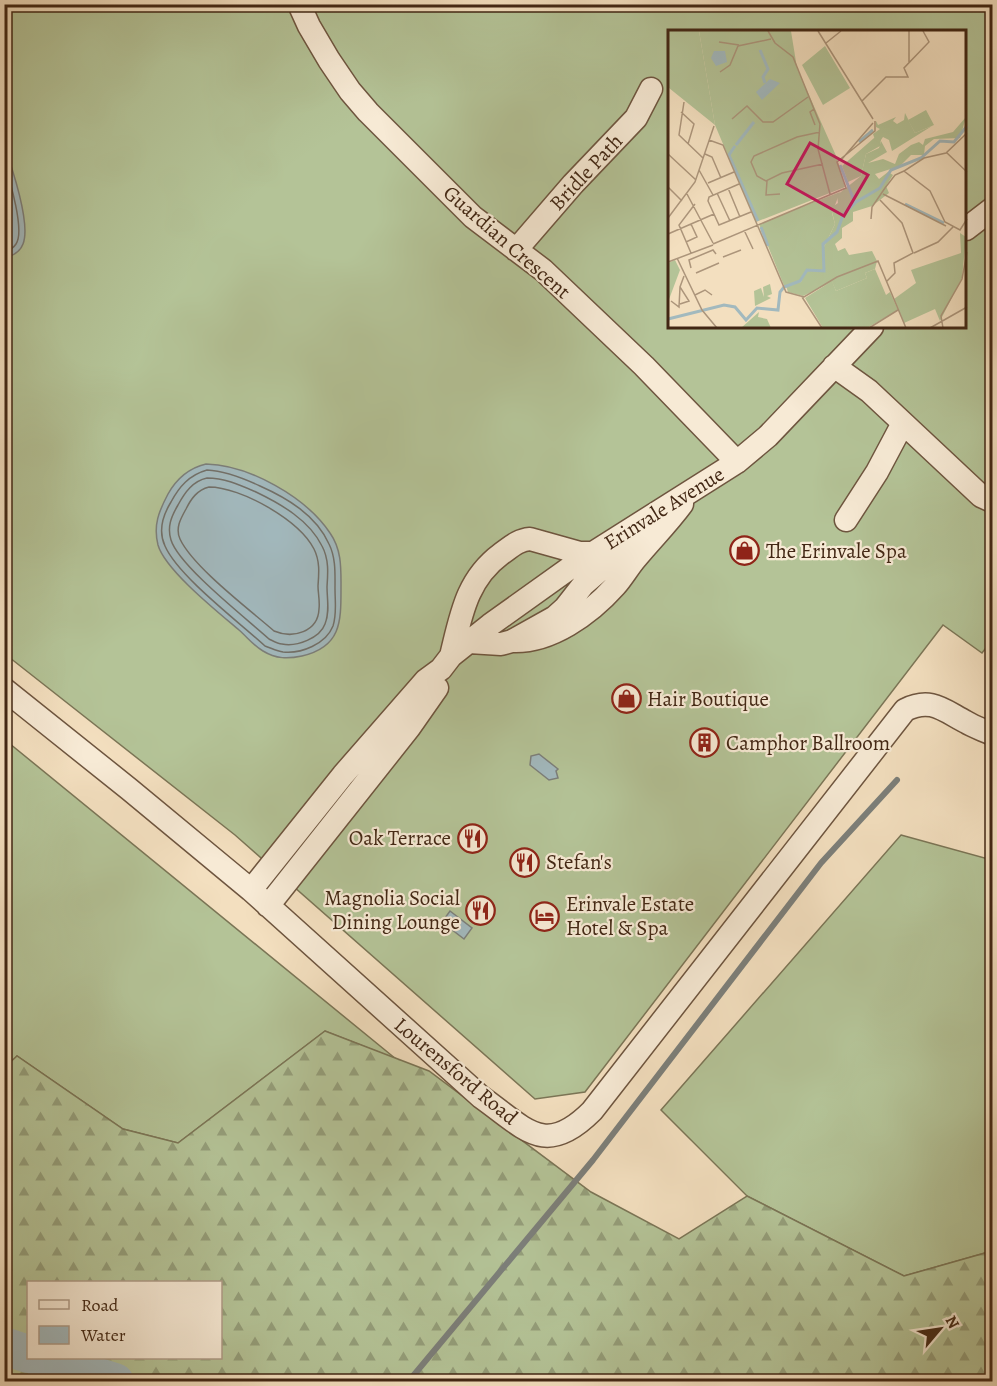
<svg xmlns="http://www.w3.org/2000/svg" width="997" height="1386" font-family="Alegreya,serif">
  <style>
    .grass { fill: #b4c397; stroke: #7b7556; stroke-width: 1.5; fill-rule: evenodd }
    .forest { fill: url(#forest-firs); stroke: #7b7556; stroke-width: 1.5; fill-rule: evenodd }
    .water { fill: #a2b9be; stroke: #7c7f7a; stroke-width: 1.5 }
    .lines { fill: none; stroke-linecap: round; stroke-linejoin: round }
    .shore { stroke: #727069; stroke-width: 1.5 }
    .stream { stroke: #7c7f7a; stroke-width: 6 }
    .river { stroke: #a2b9be; stroke-width: 38 }
    .minor-casing { stroke: #6e553f; stroke-width: 25 }
    .minor { stroke: #f7ead5; stroke-width: 22 }
    .labels { text-anchor: middle; dominant-baseline: central; stroke-width: 4.5; stroke-linejoin: round; paint-order: stroke }
    .street-label { font-size: 21px; fill: #422714; stroke: #f7ead5 }
    .poi-label { font-size: 21px; fill: #422714; stroke: #f7ead5; text-anchor: start }
    .inset-river { fill: none; stroke: #a2b9be; stroke-width: 3 }
    .inset-road { fill: none; stroke: #ac957b; stroke-width: 1.5 }
    .view { fill: #c2185b; fill-opacity: 0.15; stroke: #c2185b; stroke-width: 3 }
    .inset-edge { fill: none; stroke: #422714; stroke-width: 3 }
  </style>
  <defs>
    <pattern id="forest-firs" width="22" height="20" patternUnits="userSpaceOnUse" patternTransform="scale(1.5)"><rect width="22" height="20" fill="#b4c397"/><path d="M5 1l3.5 6h-7zM16 11l3.5 6h-7z" fill="#949e7a"/></pattern>
  </defs>
  <rect width="100%" height="100%" fill="#f3dfbf"/>
  <filter id="stains"><feTurbulence type="fractalNoise" baseFrequency=".00333" numOctaves="4"/><feColorMatrix values="0 0 0 0 .2 0 0 0 0 .09 0 0 0 0 .02 0 0 0 .5 -.17"/></filter>
  <radialGradient id="worn" r=".72"><stop offset=".6" stop-color="#630" stop-opacity="0"/><stop offset="1" stop-color="#630" stop-opacity=".3"/></radialGradient>
  <path class="grass" d="M4 5H992V640L982 653 943 625 585 1092 535 1099 235 835 5 654ZM670 32H966V327H670Z
    M4 739 396 1059 325 1031 178 1143 123 1129 17 1056 5 1069Z
    M901 835 992 860V1251L904 1276 747 1196 661 1110Z"/>
  <path class="forest" d="M325 1031 429 1071 591 1192 679 1239 747 1196 904 1276 992 1251V1381L5 1382 4 1068 17 1056 123 1129 178 1143ZM28 1282H220V1358H28Z"/>
  <path class="water" d="M4 146C12 167 31 224 23 244 20 252 12 256 5 258Z
    M206 464C249 465 306 497 330 533 342 550 341 569 341 589 341 622 341 647 302 656 288 659 276 659 263 651 254 646 247 637 239 630 219 613 165 570 158 545 153 525 159 511 168 494 177 478 189 468 206 464Z
    M539 754 558 769 556 771 558 778 549 780 530 765 531 756Z
    M450 911 472 928 464 939 442 922Z"/>
  <g class="lines">
    <path class="shore" d="M4 164C10 180 25 231 16 244 13 249 9 250 4 252
      M207 470C226 471 243 478 260 486 287 498 316 515 329 544 336 558 335 574 335 589 335 602 337 614 333 626 326 644 301 654 283 652 277 651 271 648 265 646 239 622 178 576 165 546 158 531 163 515 171 502 179 487 189 475 207 470Z
      M207 478C225 478 240 485 256 492 281 504 309 520 322 546 329 559 328 573 327 587 327 599 330 612 325 624 320 638 297 647 282 644 278 644 273 641 269 639 247 619 179 566 171 540 167 527 171 517 178 505 185 492 193 481 207 478Z
      M209 487C241 487 299 520 314 549 320 561 319 573 318 586 318 593 320 601 319 609 318 632 293 639 274 631 250 610 193 567 180 539 175 528 181 518 186 509 191 499 197 490 209 487Z"/>
    <path class="stream" d="M408 1382 593 1160 821 863 897 780"/>
    <path class="river" d="M4 1346 28 1354
      M39 1358 115 1382"/>
    <defs>
      <path id="minor" d="M299 4 309 26 329 60 350 91 368 112 473 217 543 270 644 366 737 462
        M966 229 992 209
        M516 250 573 184 636 118 651 89
        M834 366 869 391 981 496 992 501
        M846 520 877 472 903 423
        M512 641C550 643 590 614 615 586 623 577 629 566 637 557 652 539 668 523 682 504
        M469 642 501 644 512 641 555 617 565 608 583 585 613 559 630 537
        M451 656C461 616 466 580 501 554 511 547 518 540 530 539L580 553H593
        M4 689 129 789 251 890 481 1097C526 1129 545 1158 592 1111L905 710C931 697 943 710 966 722 974 727 984 730 992 734
        M251 890 343 775 426 680 441 669 451 656 490 625 574 565 737 462 768 436 872 327
        M268 906 409 728 437 688"/>
    </defs>
    <use href="#minor" class="minor-casing"/>
    <use href="#minor" class="minor"/>
  </g>
  <defs>
    <symbol id="shop-ring" viewBox="-11 -11 22 22"><circle r="9.5" fill="#f7ead5" stroke="#8f2418" stroke-width="1.5"/><path d="M-5-2.5h2.3a2.7 3.5 0 0 1 5.4 0H5L5.5 6h-11ZM-1.5-2.5h3a1.5 2.3 0 0 0-3 0Z" fill="#8f2418"/></symbol>
    <symbol id="building-ring" viewBox="-11 -11 22 22"><circle r="9.5" fill="#f7ead5" stroke="#8f2418" stroke-width="1.5"/><path d="M-4-6H4V6H1V3H-1V6H-4ZM-2.5-4.3h1.7v1.8h-1.7ZM.8-4.3h1.7v1.8H.8ZM-2.5-1h1.7V.8h-1.7ZM.8-1h1.7V.8H.8Z" fill="#8f2418"/></symbol>
    <symbol id="restaurant-ring" viewBox="-11 -11 22 22"><circle r="9.5" fill="#f7ead5" stroke="#8f2418" stroke-width="1.5"/><path d="M-5-6h1v4h1v-4h1v4h1v-4h1v5L-1.5 .5V6h-2V.5L-5-1ZM5-6V6H3V1.5H1.5Q1.5-4 5-6Z" fill="#8f2418"/></symbol>
    <symbol id="hotel-ring" viewBox="-11 -11 22 22"><circle r="9.5" fill="#f7ead5" stroke="#8f2418" stroke-width="1.5"/><path d="M-6-4.5h1.5V1H6V5H4.5V3h-9V5H-6ZM-4 0a1.8 1.8 0 1 1 3.6 0ZM.5 0V-2.5h3Q6-2.5 6 0Z" fill="#8f2418"/></symbol>
  </defs>
  <g fill-rule="evenodd">
    <use href="#shop-ring" x="728" y="534" width="33" height="33"/>
    <use href="#shop-ring" x="610" y="682" width="33" height="33"/>
    <use href="#building-ring" x="688" y="726" width="33" height="33"/>
    <use href="#restaurant-ring" x="456" y="822" width="33" height="33"/>
    <use href="#restaurant-ring" x="508" y="846" width="33" height="33"/>
    <use href="#restaurant-ring" x="464" y="894" width="33" height="33"/>
    <use href="#hotel-ring" x="528" y="900" width="33" height="33"/>
  </g>
  <g class="labels">
    <g class="street-label">
      <text transform="translate(586 172) rotate(-47)">Bridle Path</text>
      <text transform="translate(507 242) rotate(41)">Guardian Crescent</text>
      <text transform="translate(664 508) rotate(-32)">Erinvale Avenue</text>
      <text transform="translate(456 1071) rotate(40)">Lourensford Road</text>
    </g>
    <g class="poi-label">
      <text x="766" y="551">The Erinvale Spa</text>
      <text x="647" y="699">Hair Boutique</text>
      <text x="726" y="743">Camphor Ballroom</text>
      <text x="451" y="838" text-anchor="end">Oak Terrace</text>
      <text x="546" y="862">Stefan's</text>
      <text x="460" y="898" text-anchor="end">Magnolia Social<tspan x="460" dy="24">Dining Lounge</tspan></text>
      <text x="566" y="904">Erinvale Estate<tspan x="566" dy="24">Hotel &amp; Spa</tspan></text>
    </g>
  </g>
  <g transform="translate(668 30)">
    <rect width="298" height="298" fill="#f3dfbf"/>
    <path d="M31 1H123L129 38 169 128 177 157 88 192 47 95ZM157 16 182 58 155 75 134 35ZM258 80 266 95 247 103 240 90ZM238 92 244 103 236 110 232 109 236 102 231 104 226 111 220 101ZM206 108H213L212 116 198 124 193 146 180 152 174 136ZM172 162 164 183 167 194 155 219 156 243 134 246 133 252 117 258 91 194ZM292 203 298 207 294 248 272 291 267 279 236 293 226 269 248 253 243 240 293 223ZM207 239 218 265 222 262 230 280 199 298H155L137 268 164 251 168 261 199 248 197 243ZM102 254 104 264 99 266 103 268 87 276 86 261 93 258 96 267 95 257Z" fill="#b4c397"/>
    <path d="M237 83 247 103 264 96 224 121 221 110 215 107 211 113 207 110 205 104 212 99 208 97V91L210 95 228 87 225 91 229 94 236 90ZM298 87 292 108 266 109 257 116 256 125H243L232 136 207 144 211 149 220 142 225 145 218 156 221 163 204 176 185 182V191L174 198V208L167 214 170 221 177 218 181 225 204 221 209 231 207 239 197 243 199 248 168 261 164 252 135 266 120 262 118 256 133 252 137 242H156L155 219 167 194 163 178 170 173 169 165 193 146 198 124 211 118 213 111 219 122 200 133 215 129 227 134 231 124 243 115 251 112 255 115 257 109 285 102ZM91 282 90 287 99 289 103 298H73Z" fill="#b4c397"/>
    <path d="M0 1H31L47 95 1 58ZM7 230 12 240 0 272V233Z" fill="#b4c397"/>
    <path d="M46 21H57L59 32 48 36 43 28ZM102 49 112 53 94 70 88 62Z" fill="#a2b9be"/>
    <path class="inset-river" d="M92 20 100 39 95 47 97 53M191 112 205 100M68 115 86 92M67 116 61 125 90 191M172 135 187 173M237 174 276 193M93 197 100 216M0 289 56 275 67 277 78 290 89 278 110 280 112 262 116 257 132 251 139 240 156 241 155 214 169 202 175 185 188 172 212 158 223 140 253 128 272 111 286 112 299 96"/>
    <path class="inset-road" d="M100 1 107 13 125 27 152 94 150 119 162 164M150 1 205 89M51 12 71 15M158 13 173 1M241 32V1M52 42 62 35 70 16 103 9M194 71 218 47H240L236 38 261 12 255 1M16 72 11 105 35 128M146 79 142 82 147 95M13 82 26 94 20 114M64 89 79 76 95 92H105L140 67M152 102 129 107 86 126 83 132 89 146 98 151 114 143 155 134M299 103 278 123 256 128 236 141 262 161 277 192 292 200 299 189M41 110 55 115 118 262 136 267 169 247 210 231 238 298M279 123 299 142M0 124 28 150M37 124 44 127 53 148M174 129 205 93M31 140 45 165M99 151 98 165 112 164M40 153 66 142M71 154 41 167 40 171 51 195 83 182M0 157 14 171M60 158 72 187M49 163 62 191M19 164 45 213M215 164 278 196M212 170 234 193 245 223 226 233 227 243 219 251M0 188 27 152 46 96M203 189 204 177 217 158 227 145 236 141M76 200 85 219M0 204 46 184M18 212 29 207 23 194M45 214 178 158 169 132 207 101V91M23 223 11 195 27 174M246 223 270 212 285 197M55 227 73 220M9 228 34 280 49 298M0 232 45 215M23 238 21 230 45 220 48 224M28 243 51 233M27 265 37 260 44 265M134 267 154 298M3 271 11 277 12 257M12 274 21 271 12 257 16 246M201 298 230 280M262 298 299 277M275 298 273 286 294 249 299 222"/>
    <path class="view" d="M142 113 200 145 176 186 119 154Z"/>
    <rect width="298" height="298" class="inset-edge"/>
  </g>
  <rect width="997" height="1386" fill="none" stroke="#f3dfbf" stroke-width="24"/>
  <rect x="6" y="6" width="985" height="1374" fill="none" stroke="#422714" stroke-width="3"/>
  <rect x="12" y="12" width="973" height="1362" fill="none" stroke="#422714" stroke-width="1.5"/>
  <rect x="27" y="1281" width="195" height="78" fill="#f7ead5" stroke="#af9c88" stroke-width="1.5"/>
  <rect x="39" y="1300" width="30" height="9" fill="#f7ead5" stroke="#af9c88" stroke-width="1.5"/>
  <text x="81" y="1311" font-size="18" fill="#422714">Road</text>
  <rect x="39" y="1326" width="30" height="18" fill="#a2b9be" stroke="#af9c88" stroke-width="1.5"/>
  <text x="81" y="1341" font-size="18" fill="#422714">Water</text>
  <g transform="translate(940 1329) rotate(61)" stroke="#f7ead5" stroke-width="4.5" paint-order="stroke">
  <path d="M0-4.5L10 22L0 15L-10 22Z" fill="#422714"/>
  <text y="-9" font-size="16" font-weight="bold" text-anchor="middle" fill="#422714">N</text>
  </g>
  <rect width="100%" height="100%" filter="url(#stains)"/>
  <rect width="100%" height="100%" fill="url(#worn)"/>
</svg>
